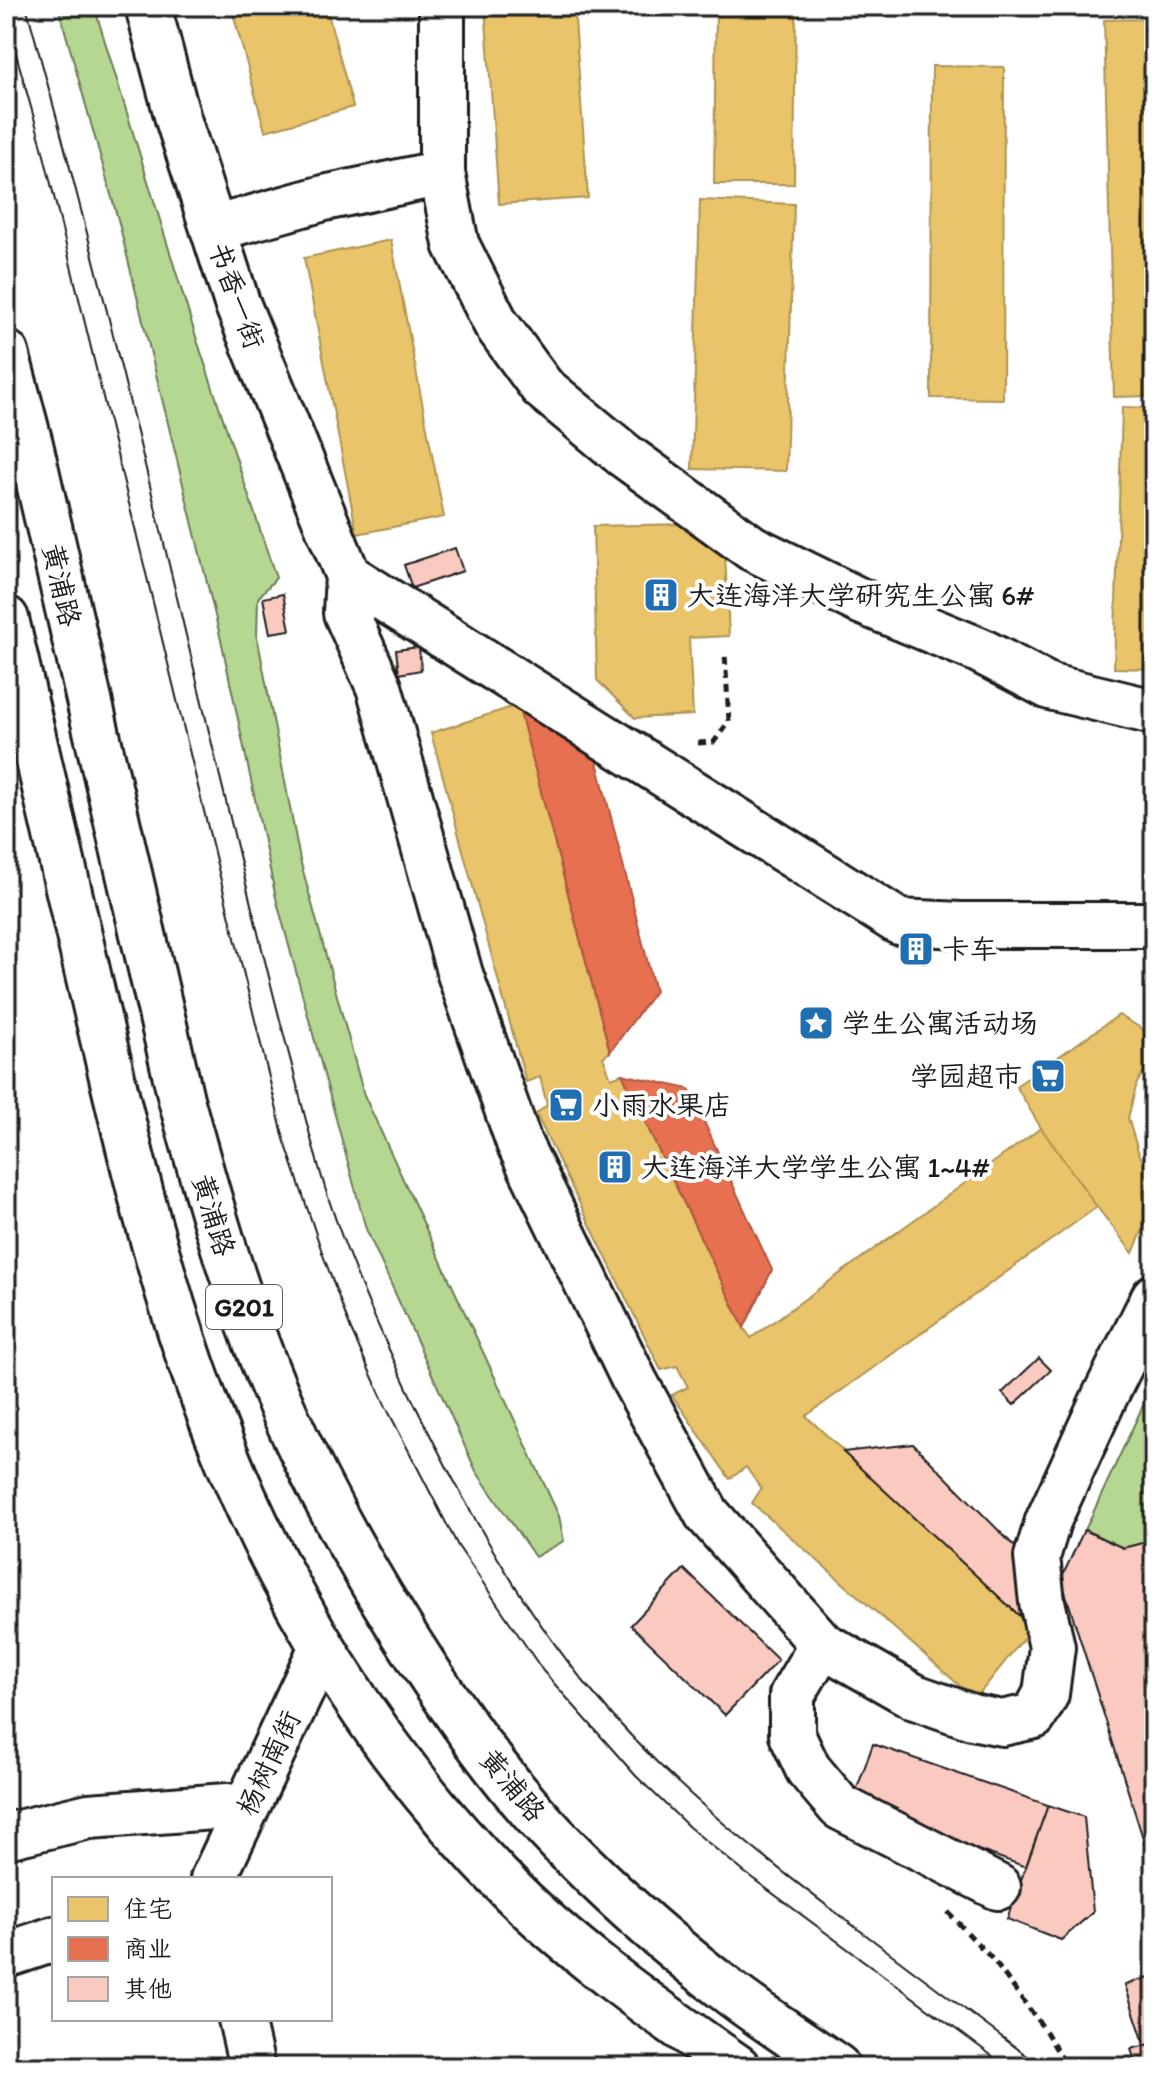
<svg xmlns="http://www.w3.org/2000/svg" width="1160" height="2073" font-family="Itim,'LXGW WenKai TC',sans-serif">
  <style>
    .green { fill: #b6d791; stroke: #697a56; stroke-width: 2 }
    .homes { fill: #e9c46a; stroke: #ac9253; stroke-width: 2 }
    .shops { fill: #e76f51; stroke: #aa5641; stroke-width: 2 }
    .building { fill: #facac1; stroke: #1c1c1c; stroke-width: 2 }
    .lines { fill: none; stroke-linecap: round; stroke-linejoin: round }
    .minor-casing { stroke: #1c1c1c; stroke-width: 50 }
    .highway-casing { stroke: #1c1c1c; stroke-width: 50 }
    .path { stroke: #1c1c1c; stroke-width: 5; stroke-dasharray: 8 6; stroke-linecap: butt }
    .minor { stroke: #fff; stroke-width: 44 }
    .highway { stroke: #fff; stroke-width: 44 }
    .tram { stroke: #1c1c1c; stroke-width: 2 }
    .labels { text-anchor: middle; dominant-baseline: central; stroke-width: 8; stroke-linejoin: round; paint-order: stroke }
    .shield { fill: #fff; stroke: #606060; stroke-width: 2 }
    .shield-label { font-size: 26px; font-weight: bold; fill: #1c1c1c }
    .street-label { font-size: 28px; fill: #1c1c1c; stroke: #fff }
    .poi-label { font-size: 28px; fill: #1c1c1c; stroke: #fff; text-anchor: start }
  </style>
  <rect width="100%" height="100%" fill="#fff"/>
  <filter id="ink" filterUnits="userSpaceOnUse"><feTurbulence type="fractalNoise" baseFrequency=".0125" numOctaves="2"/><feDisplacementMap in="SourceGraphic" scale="16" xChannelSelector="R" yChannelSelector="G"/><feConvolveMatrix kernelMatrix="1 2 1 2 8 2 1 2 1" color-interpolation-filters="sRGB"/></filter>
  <g filter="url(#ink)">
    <path class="green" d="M58 6H94L196 337 276 578 258 598 257 636 300 860 364 1095 559 1516 564 1541 535 1557 476 1471 366 1229 276 898 222 644 119 223Z
      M1154 1382V1540L1123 1548 1085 1530Z"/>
    <path class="homes" d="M231 6H326L353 107 265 131Z
      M485 6H574L588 198 499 204Z
      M716 6H796L794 184H714Z
      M1154 19V396L1114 397 1104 20Z
      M932 66 1004 67 1003 399 931 398Z
      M700 200 794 204 786 471 692 469Z
      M391 240 444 517 357 534 304 258Z
      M1122 407 1154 408V669L1114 668Z
      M689 524 725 554 729 636 689 638 693 715 635 718 597 680 593 526Z
      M518 705 610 1052 603 1057 611 1078 622 1074 744 1328 751 1338 1041 1128 1097 1207 806 1416 1032 1628 975 1699 752 1503 761 1489 746 1467 730 1479 672 1395 688 1387 677 1366 661 1370 536 1114 547 1105 540 1077 526 1082 431 733Z
      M1119 1015 1154 1036V1054L1137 1083 1128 1118 1139 1154 1154 1179V1204L1133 1253 1097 1207 1041 1128 1016 1086Z"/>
    <path class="shops" d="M518 705 593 746 655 991 610 1052Z
      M622 1074 689 1089 772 1270 744 1328Z"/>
    <path class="building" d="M455 548 463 571 412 588 404 565Z
      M283 594 290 630 270 633 263 598Z
      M419 647 421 670 399 674 396 650Z
      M906 934 933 948 925 963 899 949Z
      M1039 1358 1051 1370 1014 1405 1002 1393Z
      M913 1444 1027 1559 1023 1619 843 1452Z
      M1084 1530 1123 1548 1154 1540V1873L1061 1579Z
      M684 1569 778 1660 725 1715 631 1625Z
      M873 1744 1048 1805 1026 1867 851 1805Z
      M1048 1805 1084 1817 1093 1912 1061 1940 1007 1919Z
      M1154 1975V2043L1145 2046 1125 1985Z
      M1154 2043V2067H1137L1131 2049Z"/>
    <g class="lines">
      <defs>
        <path id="minor" d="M148 6 178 119 237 303 348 576 346 613 379 687 460 974 519 1143 635 1382 707 1514 822 1644 915 1697 972 1717 1002 1723 1034 1716 1046 1694 1052 1647 1042 1602 1037 1557 1048 1521 1104 1398 1154 1297
          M442 6V173L456 244 496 324 542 387 624 455 752 548 860 601 979 650 1050 687 1154 712
          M213 229 324 198 442 173
          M348 576 899 922 961 925H1154
          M822 1644 792 1695V1735L808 1769 840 1807 998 1887
          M6 1836 89 1816 227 1806
          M213 1879 322 1647
          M6 1955 54 1939
          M241 2019 252 2067"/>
        <path id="highway" d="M6 353 30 444 181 1099C210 1205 240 1312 285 1414 324 1502 372 1586 425 1667 470 1735 519 1803 578 1860 625 1907 676 1951 728 1991 763 2018 801 2042 837 2067
          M6 619C35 745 64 870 93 996 125 1133 156 1271 205 1402 272 1584 375 1754 512 1891 580 1958 659 2013 737 2067"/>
      </defs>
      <use href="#minor" class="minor-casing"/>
      <use href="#highway" class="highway-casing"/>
      <path class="path" d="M698 743 714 742 729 721 725 654
        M948 1912 994 1961 1045 2030 1067 2067"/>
      <use href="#minor" class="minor"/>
      <use href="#highway" class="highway"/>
      <path class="tram" d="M26 6C94 248 152 492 210 736 237 845 262 954 291 1062 303 1108 314 1155 329 1200 353 1272 384 1341 417 1409 467 1509 521 1607 593 1693 673 1789 770 1864 870 1938 927 1981 985 2024 1042 2067
        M6 18 41 143 284 1139 323 1255 351 1330 386 1407 458 1546 543 1671 636 1776 689 1827 744 1872 1007 2067"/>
    </g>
  </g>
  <defs>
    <symbol id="building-square" viewBox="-11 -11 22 22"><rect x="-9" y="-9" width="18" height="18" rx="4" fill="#1f6fb2" stroke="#fff"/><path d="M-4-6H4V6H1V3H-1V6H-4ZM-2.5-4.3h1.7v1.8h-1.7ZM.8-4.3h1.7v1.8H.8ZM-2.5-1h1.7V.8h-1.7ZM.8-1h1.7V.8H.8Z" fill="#fff"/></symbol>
    <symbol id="sight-square" viewBox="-11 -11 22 22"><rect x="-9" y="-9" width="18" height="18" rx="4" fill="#1f6fb2" stroke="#fff"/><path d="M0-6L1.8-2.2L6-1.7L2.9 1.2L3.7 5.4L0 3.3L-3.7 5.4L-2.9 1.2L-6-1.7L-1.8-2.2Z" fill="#fff"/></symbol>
    <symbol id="supermarket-square" viewBox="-11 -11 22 22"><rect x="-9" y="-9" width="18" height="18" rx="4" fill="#1f6fb2" stroke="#fff"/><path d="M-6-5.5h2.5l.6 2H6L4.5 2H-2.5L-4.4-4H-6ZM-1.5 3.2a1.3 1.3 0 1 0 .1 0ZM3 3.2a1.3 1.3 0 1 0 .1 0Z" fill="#fff"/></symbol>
  </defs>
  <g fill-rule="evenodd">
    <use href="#building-square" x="641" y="575" width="40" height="40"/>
    <use href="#building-square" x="896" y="929" width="40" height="40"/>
    <use href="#sight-square" x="796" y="1003" width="40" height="40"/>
    <use href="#supermarket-square" x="1028" y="1056" width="40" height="40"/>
    <use href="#supermarket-square" x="546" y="1085" width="40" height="40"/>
    <use href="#building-square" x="595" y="1147" width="40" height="40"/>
  </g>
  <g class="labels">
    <rect class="shield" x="206" y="1285" width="76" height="44" rx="6"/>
    <g class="shield-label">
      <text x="244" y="1307">G201</text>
    </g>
    <g class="street-label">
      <text transform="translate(237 295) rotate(70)">书香一街</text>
      <text transform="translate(62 585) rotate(77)">黄浦路</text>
      <text transform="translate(214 1215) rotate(73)">黄浦路</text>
      <text transform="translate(268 1763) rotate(-65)">杨树南街</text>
      <text transform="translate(513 1785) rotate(50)">黄浦路</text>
    </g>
    <g class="poi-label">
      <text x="687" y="595">大连海洋大学研究生公寓 6#</text>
      <text x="942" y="949">卡车</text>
      <text x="842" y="1023">学生公寓活动场</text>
      <text x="1022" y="1076" text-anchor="end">学园超市</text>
      <text x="592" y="1105">小雨水果店</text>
      <text x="641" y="1167">大连海洋大学学生公寓 1~4#</text>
    </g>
  </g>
  <rect width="1160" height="2073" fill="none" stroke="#fff" stroke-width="32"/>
  <rect x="16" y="16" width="1128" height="2041" fill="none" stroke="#1c1c1c" stroke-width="3" filter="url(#ink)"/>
  <rect x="52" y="1877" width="280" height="144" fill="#ffffff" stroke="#a4a4a4" stroke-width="2"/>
  <rect x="68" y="1897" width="40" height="24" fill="#e9c46a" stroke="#a4a4a4" stroke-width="2"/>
  <text x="124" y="1917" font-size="24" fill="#1c1c1c">住宅</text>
  <rect x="68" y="1937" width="40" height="24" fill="#e76f51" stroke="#a4a4a4" stroke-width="2"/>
  <text x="124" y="1957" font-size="24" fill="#1c1c1c">商业</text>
  <rect x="68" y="1977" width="40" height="24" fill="#facac1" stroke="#a4a4a4" stroke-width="2"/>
  <text x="124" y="1997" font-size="24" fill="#1c1c1c">其他</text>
</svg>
